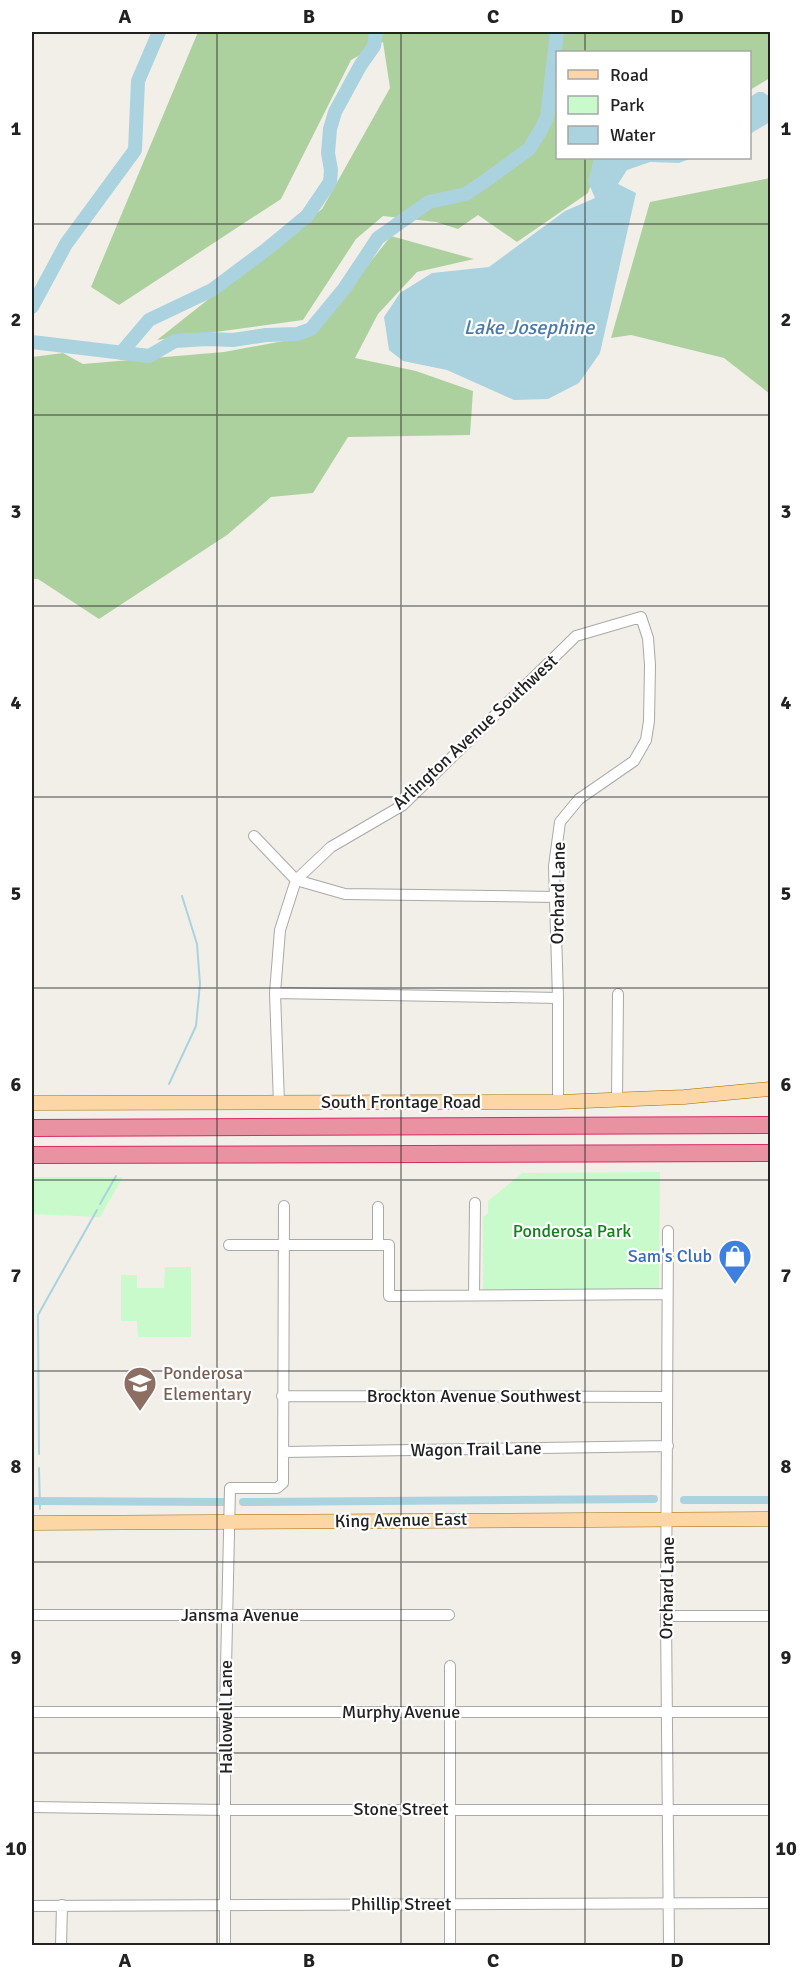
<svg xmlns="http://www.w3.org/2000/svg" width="802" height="1977" font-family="Signika,sans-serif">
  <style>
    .forest { fill: #add19e }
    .park { fill: #c8facc }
    .water { fill: #aad3df }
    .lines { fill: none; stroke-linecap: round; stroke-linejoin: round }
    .stream { stroke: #aad3df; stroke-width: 2 }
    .canal { stroke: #aad3df; stroke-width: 8 }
    .river { stroke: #aad3df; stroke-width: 14 }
    .minor-casing { stroke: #a9a9a9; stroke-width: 12 }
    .major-casing { stroke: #a06b00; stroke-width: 15 }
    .highway-casing { stroke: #dc2a67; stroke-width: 18 }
    .minor { stroke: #fff; stroke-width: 10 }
    .major { stroke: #fcd6a4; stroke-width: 14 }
    .highway { stroke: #e892a2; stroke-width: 16 }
    .grid { fill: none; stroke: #222; stroke-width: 1.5; stroke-opacity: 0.55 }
    .labels { text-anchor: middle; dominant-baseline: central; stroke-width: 4.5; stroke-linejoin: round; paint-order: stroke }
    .street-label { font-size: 18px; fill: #222; stroke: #fff }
    .park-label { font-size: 18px; fill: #0c8416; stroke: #fff }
    .shop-label { font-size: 18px; fill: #366cbe; stroke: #fff; text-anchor: end }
    .education-label { font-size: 18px; fill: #785e54; stroke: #fff; text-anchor: start }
    .water-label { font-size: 20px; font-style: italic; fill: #4a7aab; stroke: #fff }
    .neatline { fill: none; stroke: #222; stroke-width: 2 }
    .grid-label { font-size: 20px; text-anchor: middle; font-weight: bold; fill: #222 }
  </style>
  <rect width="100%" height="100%" fill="#f2efe9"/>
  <path class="forest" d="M198 32H770V78L750 90V52H558V158H600L588 193 517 242 478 215 458 229 436 222 383 216 356 239 303 320 157 340 322 209 390 88 383 42 351 60 281 199 119 305 91 287Z
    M770 178V394L724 358 631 335 611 338 650 202Z
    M391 236 474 259 417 272 378 314 355 358 416 371 473 391 470 435 348 437 313 493 271 497 227 535 99 619 38 579H32V357L63 353 83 364 224 352 311 336Z"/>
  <path class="park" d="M660 1172 659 1289 483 1291V1217L488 1213V1201L522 1173Z
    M32 1177H123L100 1217 32 1214Z
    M165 1267H191V1337H138L137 1321H121V1275H137V1288H164Z"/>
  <path class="water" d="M758 92H763L770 97V122L750 134V97Z
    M594 158H692L679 163 650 162 627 170 618 184 636 193 600 353 579 383 548 399 514 400 447 370 403 361 389 350 384 317 400 293 432 273 489 267 565 211 595 198 588 182Z"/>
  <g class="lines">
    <path class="stream" d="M169 1084 196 1026 200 984 197 944 182 896
      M100 1204 116 1176
      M39 1454 38 1315 97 1210
      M39 1468 40 1509"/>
    <path class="canal" d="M684 1500H770
      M32 1501 222 1502
      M243 1502 654 1499"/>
    <path class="river" d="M32 307 66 244 135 150 138 81 159 32
      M32 342 149 356 175 341 207 339 233 340 266 335 297 334 311 329 344 289 378 238 429 202 466 194 488 179 529 149 542 128 547 117 557 32
      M121 353 149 320 212 290 267 249 307 216 330 182 331 170 328 153 330 129 335 112 360 66 374 46 376 32"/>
    <defs>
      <path id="minor" d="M254 836 296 880 345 894 555 897
        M275 993 558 998
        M617 1100 618 994
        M279 1103 275 993 280 930 296 880 331 847 403 805 576 636 641 617 648 638 650 665 649 721 646 740 634 761 579 799 560 822 554 866 558 998V1102
        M378 1207V1245H389V1296L667 1294
        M668 1231 666 1616 669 1946
        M229 1245H378
        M474 1295 475 1203
        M282 1396 667 1397
        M283 1452 668 1446
        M32 1615H449
        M666 1616H770
        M450 1666V1946
        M32 1712H770
        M32 1807 226 1810H770
        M32 1906 770 1903
        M61 1946 62 1905
        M225 1946V1713L230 1488H277L283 1483 284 1206"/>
      <path id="major" d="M32 1103 558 1102 684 1097 770 1089
        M32 1523 770 1519"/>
      <path id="highway" d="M32 1128 770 1125
        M32 1155 770 1153"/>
    </defs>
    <use href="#minor" class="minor-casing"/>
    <use href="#major" class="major-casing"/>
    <use href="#highway" class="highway-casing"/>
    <use href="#minor" class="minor"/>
    <use href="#major" class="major"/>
    <use href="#highway" class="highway"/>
  </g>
  <path class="grid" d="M217 32V1946M401 32V1946M585 32V52M585 158V1946M32 224H770M32 415H770M32 606H770M32 797H770M32 988H770M32 1180H770M32 1371H770M32 1562H770M32 1753H770"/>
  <defs>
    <symbol id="shop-pin" viewBox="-11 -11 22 30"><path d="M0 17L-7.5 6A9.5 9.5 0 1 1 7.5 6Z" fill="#3f7fe0" stroke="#fff"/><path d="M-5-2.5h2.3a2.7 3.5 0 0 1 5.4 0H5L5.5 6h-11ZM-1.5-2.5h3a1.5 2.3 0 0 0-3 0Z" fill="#fff"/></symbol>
    <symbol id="school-pin" viewBox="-11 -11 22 30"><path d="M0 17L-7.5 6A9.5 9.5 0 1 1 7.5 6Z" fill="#8d6e63" stroke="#fff"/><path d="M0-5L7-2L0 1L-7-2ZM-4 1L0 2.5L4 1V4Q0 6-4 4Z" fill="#fff"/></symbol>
  </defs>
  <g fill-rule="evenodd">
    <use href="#shop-pin" x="716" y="1237" width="38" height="52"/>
    <use href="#school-pin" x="121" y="1364" width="38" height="52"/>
  </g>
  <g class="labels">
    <g class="street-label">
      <text transform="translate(475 732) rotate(-43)">Arlington Avenue Southwest</text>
      <text transform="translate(558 893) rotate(-89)">Orchard Lane</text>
      <text x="401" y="1102">South Frontage Road</text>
      <text x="474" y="1396">Brockton Avenue Southwest</text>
      <text transform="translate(476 1449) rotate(-1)">Wagon Trail Lane</text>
      <text transform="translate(401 1520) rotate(-1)">King Avenue East</text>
      <text transform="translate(667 1588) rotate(-89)">Orchard Lane</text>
      <text x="240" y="1615">Jansma Avenue</text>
      <text x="401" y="1712">Murphy Avenue</text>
      <text transform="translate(226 1717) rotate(-90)">Hallowell Lane</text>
      <text x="401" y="1809">Stone Street</text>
      <text x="401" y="1904">Phillip Street</text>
    </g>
    <g class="park-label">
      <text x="572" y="1231">Ponderosa Park</text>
    </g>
    <g class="shop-label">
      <text x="712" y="1256">Sam's Club</text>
    </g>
    <g class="education-label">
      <text x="163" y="1373">Ponderosa<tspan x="163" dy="21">Elementary</tspan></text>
    </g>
    <g class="water-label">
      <text x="529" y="327">Lake Josephine</text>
    </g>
  </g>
  <rect width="802" height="1977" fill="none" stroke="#ffffff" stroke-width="66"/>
  <rect x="556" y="51" width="195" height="108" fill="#ffffff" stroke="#a7a7a7" stroke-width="1.5"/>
  <rect x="568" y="70" width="30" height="9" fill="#fcd6a4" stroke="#a7a7a7" stroke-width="1.5"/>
  <text x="610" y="81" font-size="18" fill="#222222">Road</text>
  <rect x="568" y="96" width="30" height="18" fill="#c8facc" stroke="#a7a7a7" stroke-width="1.5"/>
  <text x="610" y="111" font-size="18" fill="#222222">Park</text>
  <rect x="568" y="126" width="30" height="18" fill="#aad3df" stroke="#a7a7a7" stroke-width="1.5"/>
  <text x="610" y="141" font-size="18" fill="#222222">Water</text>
  <rect x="33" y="33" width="736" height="1911" class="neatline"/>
  <g class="grid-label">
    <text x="125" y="23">A</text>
    <text x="309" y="23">B</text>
    <text x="493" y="23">C</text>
    <text x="677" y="23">D</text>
    <text x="16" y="135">1</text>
    <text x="786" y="135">1</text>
    <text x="16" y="326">2</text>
    <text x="786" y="326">2</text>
    <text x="16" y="518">3</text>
    <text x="786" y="518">3</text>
    <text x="16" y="709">4</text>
    <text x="786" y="709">4</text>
    <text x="16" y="900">5</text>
    <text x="786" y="900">5</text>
    <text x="16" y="1091">6</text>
    <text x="786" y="1091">6</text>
    <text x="16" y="1282">7</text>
    <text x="786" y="1282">7</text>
    <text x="16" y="1473">8</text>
    <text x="786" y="1473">8</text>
    <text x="16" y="1664">9</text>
    <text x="786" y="1664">9</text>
    <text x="16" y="1855">10</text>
    <text x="786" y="1855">10</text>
    <text x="125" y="1967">A</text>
    <text x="309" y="1967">B</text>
    <text x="493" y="1967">C</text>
    <text x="677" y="1967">D</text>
  </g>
</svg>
